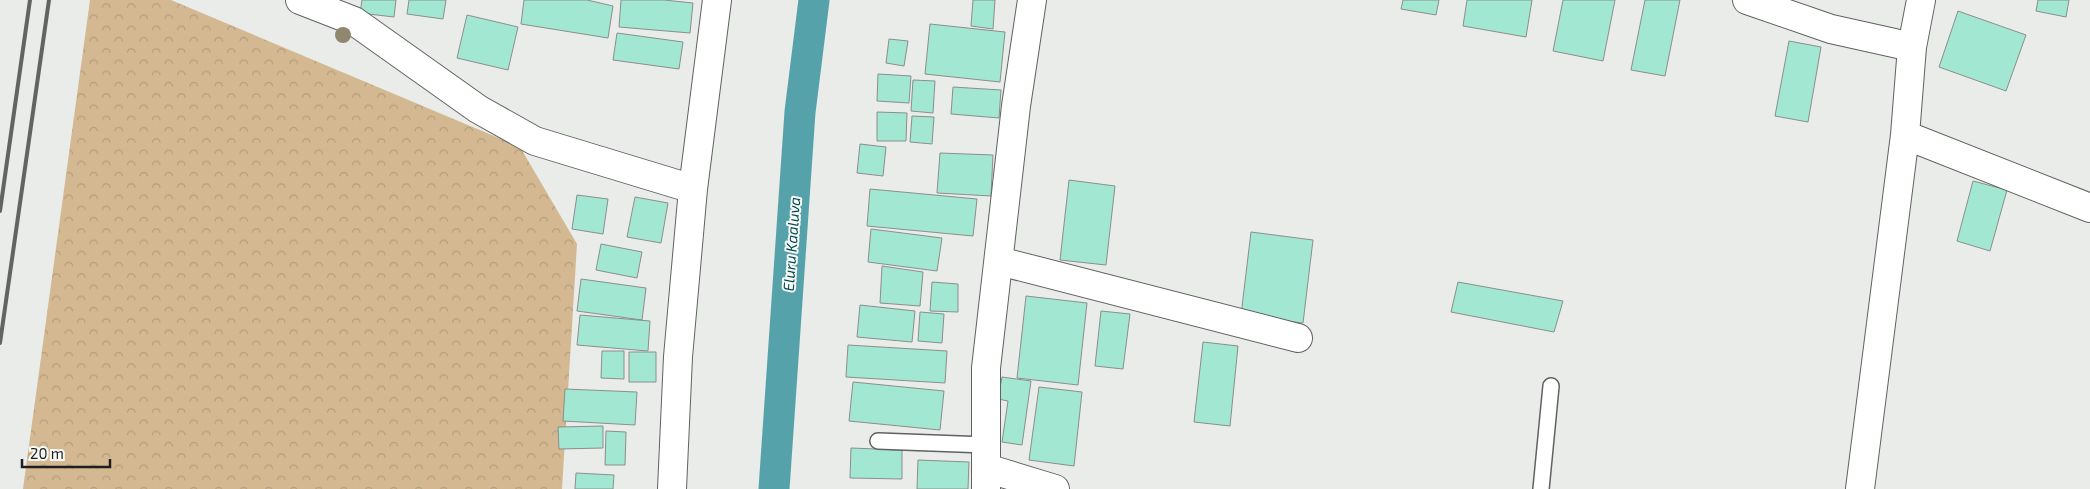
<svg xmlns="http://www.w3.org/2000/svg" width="2090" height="489" font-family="'Exo 2',sans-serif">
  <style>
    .forest { fill: url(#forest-crowns) }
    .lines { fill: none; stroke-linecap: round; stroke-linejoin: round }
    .canal { stroke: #56a2aa; stroke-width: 31 }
    .building { fill: #a2e7d1; stroke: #8b8e8d }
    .service-casing { stroke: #606260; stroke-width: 18 }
    .minor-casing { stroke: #606260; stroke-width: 30 }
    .tertiary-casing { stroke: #606260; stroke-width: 30 }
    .service { stroke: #fff; stroke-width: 15 }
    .minor { stroke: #fff; stroke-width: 28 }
    .tertiary { stroke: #fff; stroke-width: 28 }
    .rail { stroke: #626362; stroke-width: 4 }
    .tree { fill: #91866e }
    .labels { text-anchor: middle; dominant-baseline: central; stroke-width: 4; stroke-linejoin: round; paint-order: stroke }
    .water-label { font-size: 15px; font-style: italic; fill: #004950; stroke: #f7f9f6 }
  </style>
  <defs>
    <pattern id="forest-crowns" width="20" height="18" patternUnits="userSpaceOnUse" patternTransform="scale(1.25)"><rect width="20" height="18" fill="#d3b891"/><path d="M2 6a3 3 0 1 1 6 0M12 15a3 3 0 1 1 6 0" fill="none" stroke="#b59e7d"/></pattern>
  </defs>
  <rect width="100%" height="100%" fill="#e9ece9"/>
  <path class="forest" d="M90 0H171L520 147 577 244 562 489H23Z"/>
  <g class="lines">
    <path class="canal" d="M774 489 800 112 814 0"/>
  </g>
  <path class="building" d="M362 0H396L394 17 360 13Z
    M409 0H446L443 19 407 14Z
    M524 0H587L613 6 608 38 521 24Z
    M621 0H664L693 3 690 33 619 27Z
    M973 0H995L993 29 971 26Z
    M1403 0H1439L1436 15 1401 9Z
    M1467 0H1532L1526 37 1463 26Z
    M1563 0H1615L1603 61 1553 51Z
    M1645 0H1680L1665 76 1631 70Z
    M2038 0H2069L2066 17 2036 11Z
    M1958 11 2026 35 2006 91 1939 67Z
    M467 15 518 27 508 70 457 58Z
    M930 24 1005 32 1000 82 925 74Z
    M617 33 683 42 679 69 613 60Z
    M889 39 908 41 904 66 886 63Z
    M1789 41 1821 47 1808 122 1775 116Z
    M878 74 911 76 909 103 877 101Z
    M913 80 935 81 933 113 911 111Z
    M953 87 1001 90 999 118 951 114Z
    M877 112 907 113 906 141H877Z
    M912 116 934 117 932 144 910 142Z
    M860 144 886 147 883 176 857 173Z
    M940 153 993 155 991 196 937 193Z
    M1069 180 1115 186 1106 265 1060 260Z
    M1973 181 2007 190 1990 251 1957 241Z
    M870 189 977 199 973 236 867 226Z
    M577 195 608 199 603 234 572 229Z
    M635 197 668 203 661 243 627 237Z
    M871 229 942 238 937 271 868 262Z
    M1251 232 1313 240 1303 323 1241 315Z
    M601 244 642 252 637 278 596 270Z
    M882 266 923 272 920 306 880 303Z
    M581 279 646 288 642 320 577 311Z
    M932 282 958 284V312L930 311Z
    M1458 282 1563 301 1554 332 1451 312Z
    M1026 296 1087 303 1078 385 1017 378Z
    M860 305 915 311 912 342 857 337Z
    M1101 311 1130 314 1123 369 1095 366Z
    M920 312 944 314 942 343 918 341Z
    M580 315 650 321 648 351 577 345Z
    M1203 342 1238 346 1230 426 1194 422Z
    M848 345 947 351 945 383 846 377Z
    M602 351H624V379L601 378Z
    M629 352H656V382H629Z
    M1002 377 1031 381 1022 445 1002 442 1008 401 998 399Z
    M853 382 944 391 940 430 849 421Z
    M1039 387 1082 392 1074 466 1029 460Z
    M565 389 637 392 635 425 563 421Z
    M603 426V448L559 449 558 427Z
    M606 431 626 432 625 465H605Z
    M851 448 902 450V479L850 478Z
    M918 460 969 462 968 489H917Z
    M576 473 614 475 613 489H575Z"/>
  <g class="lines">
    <defs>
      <path id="service" d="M878 441 986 445
        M1541 489 1551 386"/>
      <path id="minor" d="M300 0 354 21 478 109 535 141 693 189
        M1747 0 1831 29 1912 47
        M1905 135 2090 208
        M999 261 1298 338
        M986 468 1055 489
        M672 489 678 357 693 189 717 0
        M1860 489 1905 135 1912 47 1921 0"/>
      <path id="tertiary" d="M986 489V368L1016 106 1032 0"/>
    </defs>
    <use href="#service" class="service-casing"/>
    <use href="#minor" class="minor-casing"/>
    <use href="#tertiary" class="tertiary-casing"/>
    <use href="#service" class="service"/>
    <use href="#minor" class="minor"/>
    <use href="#tertiary" class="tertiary"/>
    <path class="rail" d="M0 211 30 0
      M0 343 49 0"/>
  </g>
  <circle class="tree" cx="343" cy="35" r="8"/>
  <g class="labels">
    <g class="water-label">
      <text transform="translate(791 244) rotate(-86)">Eluru Kaaluva</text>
    </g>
  </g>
  <path d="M22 459v8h88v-8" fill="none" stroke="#1e1f1e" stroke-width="2.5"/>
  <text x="30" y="459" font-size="15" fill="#1e1f1e" stroke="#f7f9f6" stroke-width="4" paint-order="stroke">20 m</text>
</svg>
